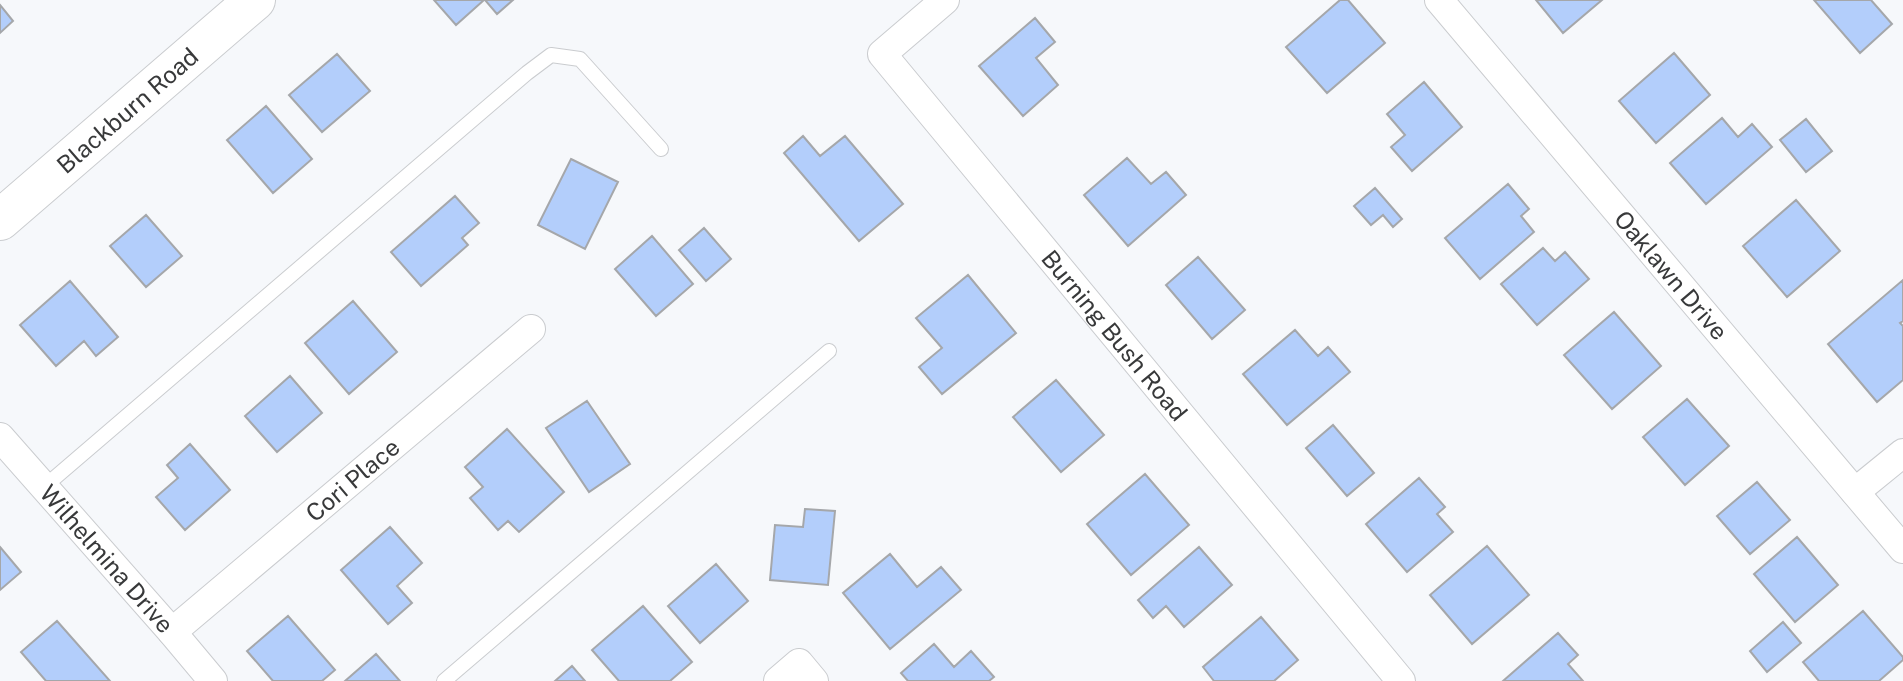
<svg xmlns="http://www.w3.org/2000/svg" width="1903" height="681" font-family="'Public Sans',sans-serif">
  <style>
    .building { fill: #b3cefb; stroke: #a5a7aa; stroke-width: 2 }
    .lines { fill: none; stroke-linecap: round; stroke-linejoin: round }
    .service-casing { stroke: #cacccf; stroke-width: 16 }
    .minor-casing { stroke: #cacccf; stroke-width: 30 }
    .secondary-casing { stroke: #cacccf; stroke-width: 42 }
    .service { stroke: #fff; stroke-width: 14 }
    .minor { stroke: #fff; stroke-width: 28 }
    .secondary { stroke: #fff; stroke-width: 40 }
    .labels { text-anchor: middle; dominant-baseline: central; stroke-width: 7; stroke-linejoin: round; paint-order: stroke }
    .street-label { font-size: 24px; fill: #38393a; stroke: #fff }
  </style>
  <rect width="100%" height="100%" fill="#f6f8fb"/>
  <path class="building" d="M434 0H484L456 25Z
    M485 0H513L497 14Z
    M1340 0H1348L1385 43 1327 93 1286 47Z
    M1536 0H1602L1563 33Z
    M1814 0H1871L1892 24 1860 53Z
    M0 5 13 21 0 33Z
    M1035 18 1055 42 1036 58 1058 85 1023 116 979 66Z
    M1674 53 1710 95 1656 143 1619 101Z
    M337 54 370 91 322 132 289 95Z
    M1424 82 1462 127 1412 171 1391 147 1405 135 1387 114Z
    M266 106 312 159 273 193 227 140Z
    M1722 118 1738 137 1752 124 1772 147 1706 204 1670 163Z
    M1806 119 1832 151 1806 172 1780 140Z
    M803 136 820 156 845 136 903 204 859 241 784 153Z
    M1127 158 1151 184 1166 172 1186 195 1128 246 1084 195Z
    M571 159 618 182 585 249 538 225Z
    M1508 184 1529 209 1521 216 1534 232 1480 279 1445 238Z
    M1375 188 1402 219 1393 227 1383 215 1371 225 1354 206Z
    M455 196 479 223 462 238 468 245 421 286 391 252Z
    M1796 200 1840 251 1787 297 1743 246Z
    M146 215 182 256 146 287 110 246Z
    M704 228 731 259 706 281 679 250Z
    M652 236 693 284 656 316 615 269Z
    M1543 248 1555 261 1565 252 1589 279 1537 325 1501 284Z
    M1198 257 1245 310 1212 339 1166 285Z
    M968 275 1016 333 942 394 919 367 942 348 916 318Z
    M1903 280V321L1900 323 1903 326V380L1877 402 1828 344Z
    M70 281 118 337 96 356 84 341 56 366 20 325Z
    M353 301 397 352 349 394 305 343Z
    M1614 312 1661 366 1612 409 1564 355Z
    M1295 330 1318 356 1328 347 1350 372 1287 425 1243 374Z
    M290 376 322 413 277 452 245 416Z
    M1056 380 1104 435 1061 472 1013 417Z
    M1687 399 1729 446 1685 485 1643 437Z
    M587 401 630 464 589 492 546 428Z
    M1333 425 1374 473 1347 496 1306 448Z
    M507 429 564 492 519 532 508 521 498 530 470 498 483 487 465 467Z
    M190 444 230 490 185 530 156 497 178 478 167 465Z
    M1145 474 1189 525 1131 575 1087 524Z
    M1419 478 1445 507 1437 514 1453 532 1407 572 1366 524Z
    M1757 482 1790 520 1750 554 1717 516Z
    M805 509 835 511 828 585 770 580 775 525 803 527Z
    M390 527 422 563 397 586 412 603 388 624 341 570Z
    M1797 537 1838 585 1795 622 1754 574Z
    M1487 546 1529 595 1472 644 1430 595Z
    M0 547 21 572 0 590Z
    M1199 547 1232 585 1184 627 1166 606 1153 618 1138 600Z
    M890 554 917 587 941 567 961 590 890 649 843 593Z
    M716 564 748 601 700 643 668 606Z
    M643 606 692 662 670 681H619L592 650Z
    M1863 611 1903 657V660L1879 681H1819L1803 662Z
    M288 616 335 670 322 681H273L247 651Z
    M1261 617 1298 660 1274 681H1214L1203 667Z
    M57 621 110 681H46L21 652Z
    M1783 622 1801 643 1767 672 1750 651Z
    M1558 633 1578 655 1568 664 1583 681H1503Z
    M934 644 954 667 971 651 994 677 989 681H908L901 673Z
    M376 654 400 681H345Z
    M572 666 585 681H555Z"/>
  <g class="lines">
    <defs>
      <path id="service" d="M44 487 527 73 551 55 580 59 661 149
        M444 681 829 351"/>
      <g id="minor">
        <path id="s1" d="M945 0 882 54 1401 681"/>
        <path id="s2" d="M1439 0 1903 549"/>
        <path id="s3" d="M0 437 172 632 213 681"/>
        <path d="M1855 492 1903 453"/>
        <path id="s4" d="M172 632 531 329"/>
        <path d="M778 681 799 663 814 681"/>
      </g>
      <g id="secondary">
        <path id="s5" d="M0 220 255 0"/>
      </g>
    </defs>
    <use href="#service" class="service-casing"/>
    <use href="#minor" class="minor-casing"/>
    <use href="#secondary" class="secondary-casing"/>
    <use href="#service" class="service"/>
    <use href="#minor" class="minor"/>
    <use href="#secondary" class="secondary"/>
  </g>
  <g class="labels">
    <g class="street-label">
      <text stroke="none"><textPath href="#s5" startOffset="168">Blackburn Road</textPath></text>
      <text stroke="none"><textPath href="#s2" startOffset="360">Oaklawn Drive</textPath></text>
      <text stroke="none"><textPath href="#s1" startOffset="448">Burning Bush Road</textPath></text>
      <text stroke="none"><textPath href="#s4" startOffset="236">Cori Place</textPath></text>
      <text stroke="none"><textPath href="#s3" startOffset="162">Wilhelmina Drive</textPath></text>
    </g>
  </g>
</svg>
